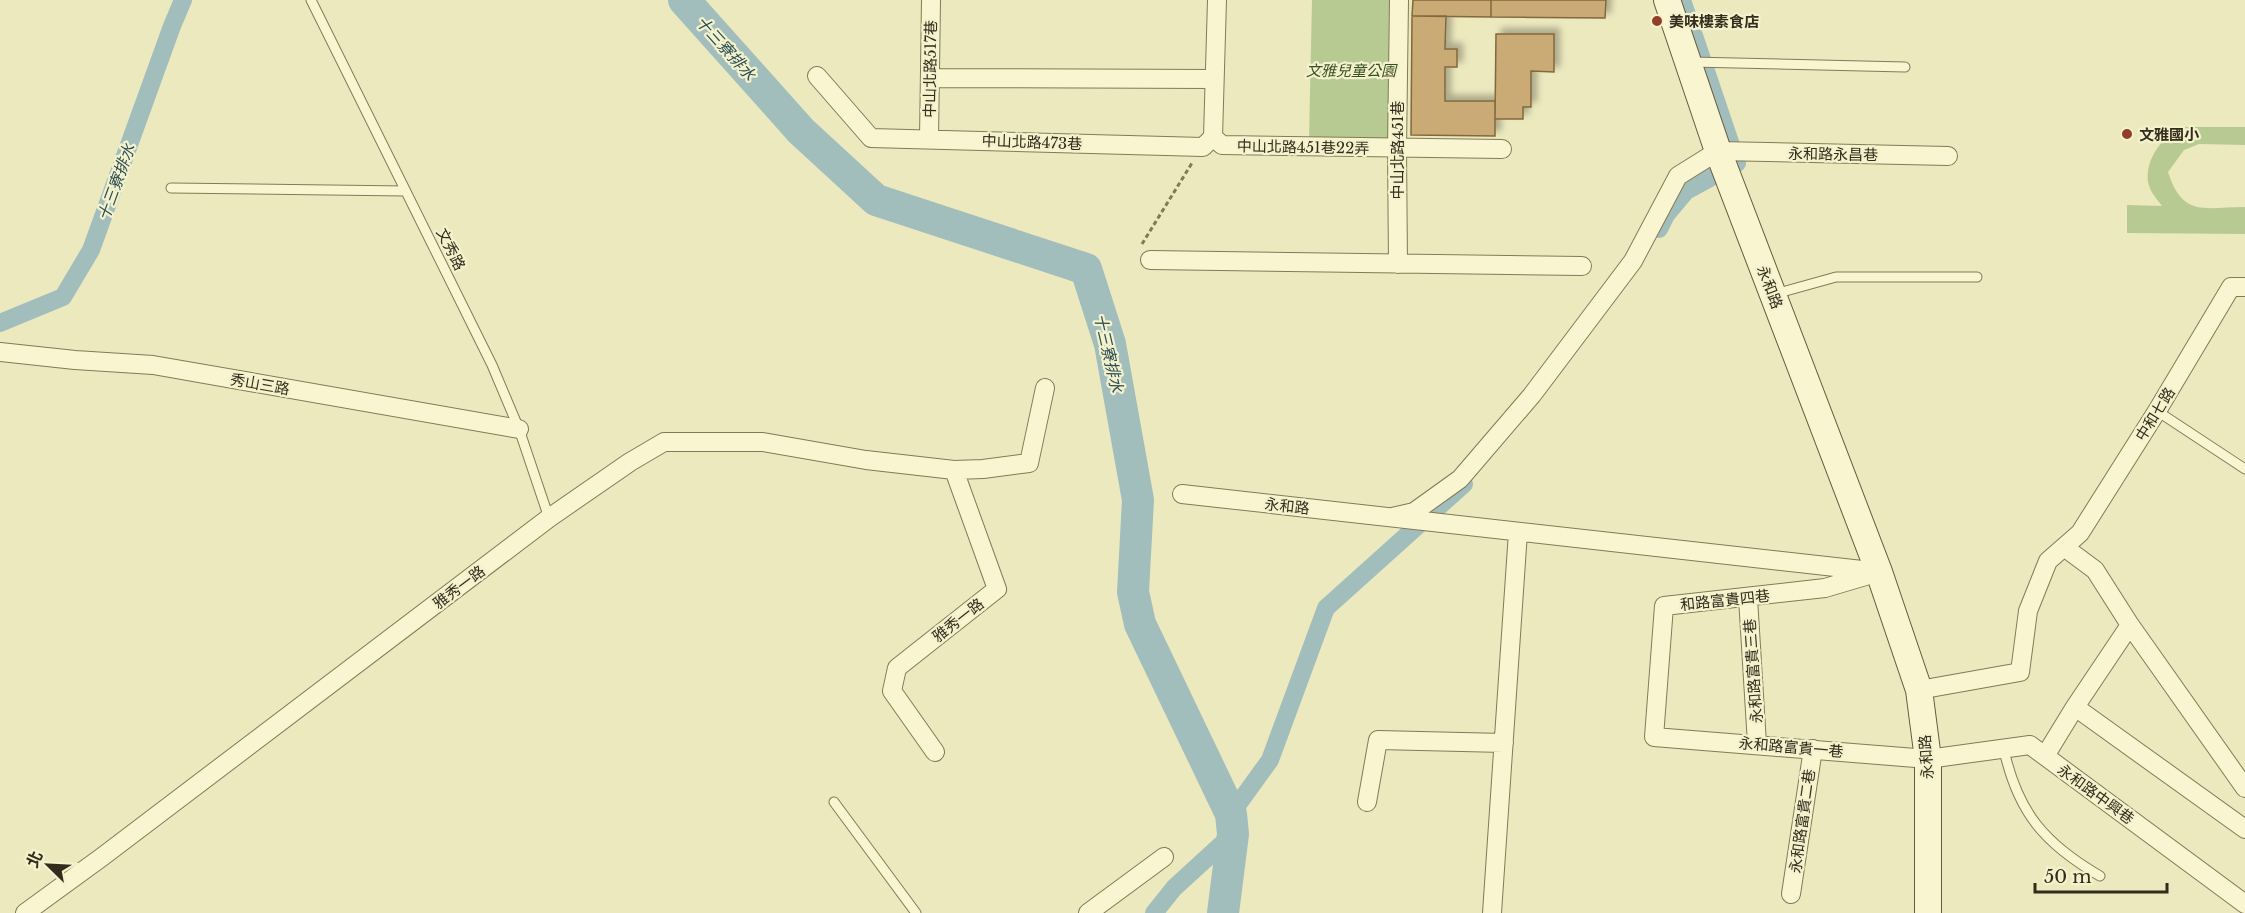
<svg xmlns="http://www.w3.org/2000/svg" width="2245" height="913" font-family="'Libre Baskerville','Noto Sans TC',serif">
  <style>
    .green { fill: #b7ca92 }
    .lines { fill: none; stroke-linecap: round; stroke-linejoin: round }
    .canal { stroke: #a1bebc; stroke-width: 18 }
    .river { stroke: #a1bebc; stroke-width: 32 }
    .building { fill: #caab74; stroke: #82683e; stroke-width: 1.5; filter: url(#shadow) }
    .service-casing { stroke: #847957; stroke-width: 11 }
    .minor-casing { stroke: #847957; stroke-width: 20 }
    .secondary-casing { stroke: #655a3b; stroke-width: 28 }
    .path { stroke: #847957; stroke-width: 3; stroke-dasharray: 4.5 3; stroke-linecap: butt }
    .service { stroke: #f8f5d0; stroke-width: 9 }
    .minor { stroke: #f8f5d0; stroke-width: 18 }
    .secondary { stroke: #f8f5d0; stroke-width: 26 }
    .poi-dot { fill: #913f29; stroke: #f4f1cd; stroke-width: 2 }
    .labels { text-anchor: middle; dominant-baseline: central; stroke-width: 4.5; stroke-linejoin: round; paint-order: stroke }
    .poi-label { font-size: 15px; font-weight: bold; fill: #332c1c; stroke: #f4f1cd; text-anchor: start }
    .street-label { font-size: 15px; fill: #332c1c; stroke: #f4f1cd }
    .park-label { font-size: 15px; font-style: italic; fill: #3a4f23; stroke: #f4f1cd }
    .water-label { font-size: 16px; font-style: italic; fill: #2b4d53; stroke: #f4f1cd }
  </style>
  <defs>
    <filter id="shadow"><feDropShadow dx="5.5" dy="-5.5" stdDeviation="3" flood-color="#0004"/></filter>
  </defs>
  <rect width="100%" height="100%" fill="#ece9be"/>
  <path class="green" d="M1312 0H1393L1391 141 1309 140Z
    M2180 127H2245V145L2199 144 2184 150 2168 172C2183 218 2204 207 2245 207V234L2127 233V205L2162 206C2157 199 2150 192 2148 182 2145 159 2162 138 2180 127Z"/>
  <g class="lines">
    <path class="canal" d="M1659 229 1666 215 1686 191 1737 163 1682 0
      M0 323 63 297 91 250 172 26 183 0
      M1231 814 1270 760 1326 608 1464 484
      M1154 913 1174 888 1233 834"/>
    <path class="river" d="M684 0 801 131 876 200 1086 269 1110 344 1138 500 1133 592 1140 624 1231 814 1233 834 1223 913"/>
  </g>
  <path class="building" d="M1413 0H1491V17L1412 16Z
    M1491 0H1606L1605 18 1491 17Z
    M1412 16H1446L1445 49H1457V67H1445V101H1495V136L1411 135Z
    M1496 34H1554V72L1531 71V107H1523V119H1495Z"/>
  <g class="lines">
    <defs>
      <path id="service" d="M311 0 492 365 519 429 549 518
        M1691 62 1905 67
        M171 188 405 191
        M1775 294 1836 277H1977
        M2157 411 2245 469
        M2004 750C2018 813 2045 844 2100 876
        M834 802 916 913"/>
      <path id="minor" d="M817 76 871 138 1203 147 1213 137 1217 0
        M930 78 1214 79
        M1213 137 1222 145 1502 149
        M929 139 931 0
        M1150 260 1582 266
        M1398 264 1397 149 1399 0
        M0 352 75 360 153 365 519 429
        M1182 494 1871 571
        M1392 517 1414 512 1460 479 1532 395 1633 261 1678 176 1718 151 1948 156
        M2064 547 2095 570 2130 625 2245 788
        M1879 572 1825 588 1664 606 1654 737 1928 759 2030 745 2245 904
        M1748 598 1757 744
        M1919 690 2020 672 2028 611 2048 561 2080 533 2157 411 2231 287H2245
        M2075 707 2245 829
        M935 752 892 691 897 668 997 589 954 470
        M2045 756 2075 707 2130 625
        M1367 802 1378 740 1504 743
        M1791 894 1813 749
        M25 913 102 857 549 518 630 462 664 442H763L866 460 954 470 983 469 1029 463 1045 388
        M1088 913 1164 857
        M1492 913 1518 532"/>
      <path id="secondary" d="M1667 0 1718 151 1879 572 1919 690 1928 759V913"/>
    </defs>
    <use href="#service" class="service-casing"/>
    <use href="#minor" class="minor-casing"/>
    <use href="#secondary" class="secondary-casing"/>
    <path class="path" d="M1142 244 1192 163"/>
    <use href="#service" class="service"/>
    <use href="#minor" class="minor"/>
    <use href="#secondary" class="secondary"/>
  </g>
  <g class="poi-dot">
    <circle cx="1657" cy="21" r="6"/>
    <circle cx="2127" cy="134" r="6"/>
  </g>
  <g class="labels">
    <g class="poi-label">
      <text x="1669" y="21">美味樓素食店</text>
      <text x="2139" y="134">文雅國小</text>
    </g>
    <g class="street-label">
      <text transform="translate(930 69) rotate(-89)">中山北路517巷</text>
      <text transform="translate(1032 142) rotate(2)">中山北路473巷</text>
      <text transform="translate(1303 147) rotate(1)">中山北路451巷22弄</text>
      <text transform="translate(1397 150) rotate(-90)">中山北路451巷</text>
      <text transform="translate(1833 154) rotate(1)">永和路永昌巷</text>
      <text transform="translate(451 249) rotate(63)">文秀路</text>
      <text transform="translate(1770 287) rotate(69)">永和路</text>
      <text transform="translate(260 384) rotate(10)">秀山三路</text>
      <text transform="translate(2155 414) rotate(-58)">中和七路</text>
      <text transform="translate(1287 506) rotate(6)">永和路</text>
      <text transform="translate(459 587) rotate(-37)">雅秀一路</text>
      <text transform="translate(1725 600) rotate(-6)">和路富貴四巷</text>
      <text transform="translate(958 620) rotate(-38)">雅秀一路</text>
      <text transform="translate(1753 671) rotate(-94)">永和路富貴三巷</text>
      <text transform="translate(1791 747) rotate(5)">永和路富貴一巷</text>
      <text transform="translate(1926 757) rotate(-94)">永和路</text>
      <text transform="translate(2096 794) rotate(36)">永和路中興巷</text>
      <text transform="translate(1802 821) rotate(-82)">永和路富貴二巷</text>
    </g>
    <g class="park-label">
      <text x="1351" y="70">文雅兒童公園</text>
    </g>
    <g class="water-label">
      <text transform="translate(726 48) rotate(48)">十三寮排水</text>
      <text transform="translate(116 182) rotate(-70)">十三寮排水</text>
      <text transform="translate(1109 353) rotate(77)">十三寮排水</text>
    </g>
  </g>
  <g transform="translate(48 865) rotate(294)" stroke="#f4f1cd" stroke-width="4.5" paint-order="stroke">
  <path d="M0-4.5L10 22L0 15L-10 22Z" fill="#332c1c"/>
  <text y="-9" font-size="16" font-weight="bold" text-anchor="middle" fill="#332c1c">北</text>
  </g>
  <path d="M2035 883v9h132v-9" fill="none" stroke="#332c1c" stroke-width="3"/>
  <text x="2044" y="883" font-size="18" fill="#332c1c" stroke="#f4f1cd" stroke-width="4.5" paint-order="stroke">50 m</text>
</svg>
